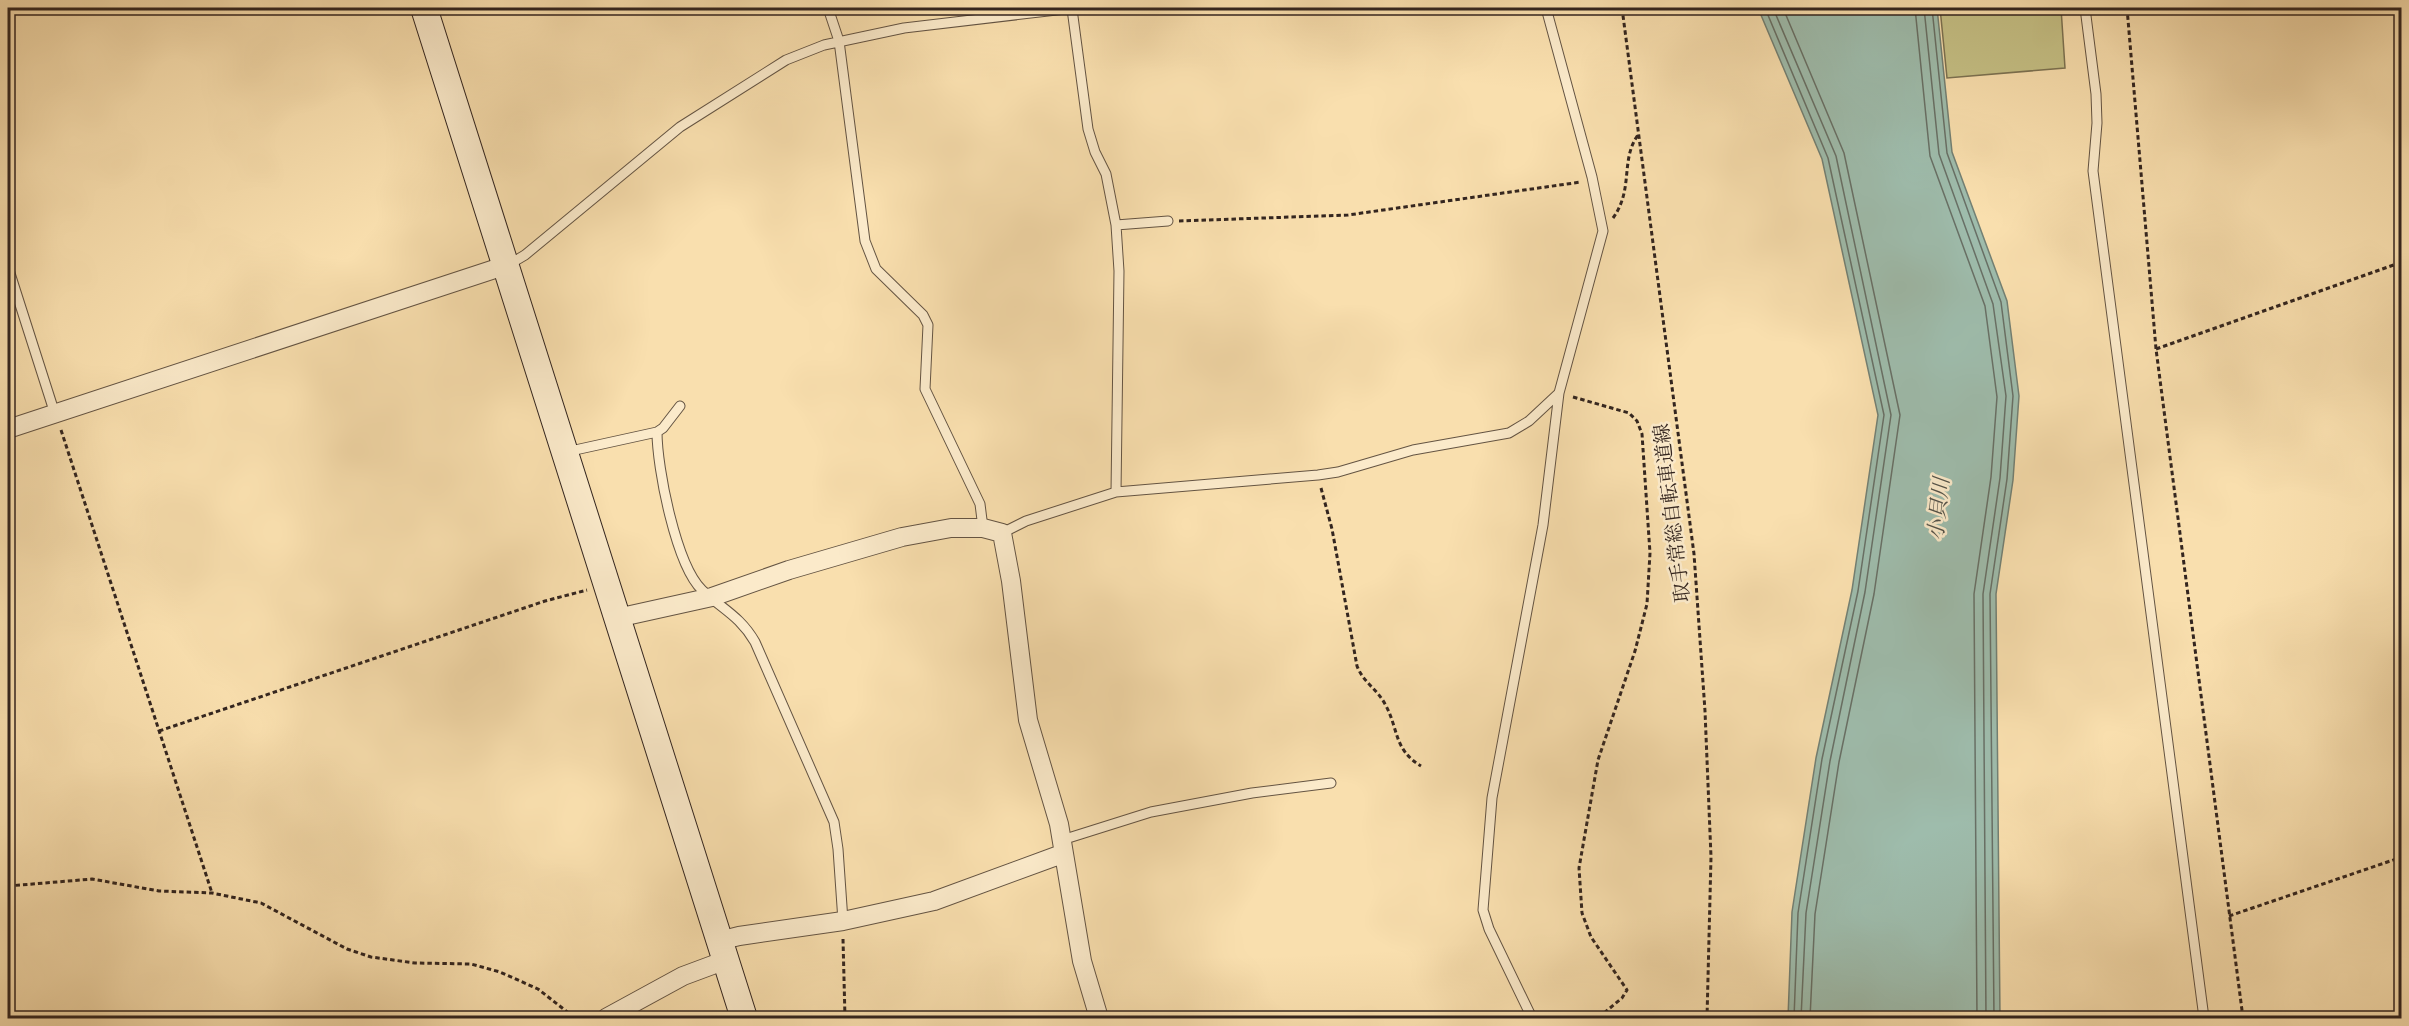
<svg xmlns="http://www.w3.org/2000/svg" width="2409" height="1026" font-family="'IM FELL Double Pica','Noto Serif JP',serif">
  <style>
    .green { fill: #c5c085; stroke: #7c7252; stroke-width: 1.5 }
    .water { fill: #9ebcac; stroke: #738074; stroke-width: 1.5 }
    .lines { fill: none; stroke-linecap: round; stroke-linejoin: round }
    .shore { stroke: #687066; stroke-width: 1.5 }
    .lane-casing { stroke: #645443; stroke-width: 11 }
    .street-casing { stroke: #645443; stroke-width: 20 }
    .secondary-casing { stroke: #33251f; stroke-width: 28 }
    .path { stroke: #33251f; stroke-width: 3; stroke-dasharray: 4.5 3; stroke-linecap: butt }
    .lane { stroke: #fbeaca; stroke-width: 9 }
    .street { stroke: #fbeaca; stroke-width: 18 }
    .secondary { stroke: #fbeaca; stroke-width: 26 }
    .labels { text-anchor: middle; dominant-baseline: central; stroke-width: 5; stroke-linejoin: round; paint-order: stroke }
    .street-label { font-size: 20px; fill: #33251f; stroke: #fbeaca }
    .water-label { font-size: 21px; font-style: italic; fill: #535249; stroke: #fbeaca }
  </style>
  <rect width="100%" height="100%" fill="#f9dfae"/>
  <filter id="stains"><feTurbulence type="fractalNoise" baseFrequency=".00333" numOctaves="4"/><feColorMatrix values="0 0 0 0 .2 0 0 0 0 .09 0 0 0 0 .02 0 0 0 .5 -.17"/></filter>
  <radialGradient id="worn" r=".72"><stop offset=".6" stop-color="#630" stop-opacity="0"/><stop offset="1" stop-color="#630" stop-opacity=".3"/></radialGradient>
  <path class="green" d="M1940 8H2061L2065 68 1947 78Z"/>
  <path class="water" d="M1758 8H1937L1952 152 2007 301 2019 396 2013 480 1996 594 2000 1018H1788L1792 912 1816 758 1852 590 1878 415 1822 159Z"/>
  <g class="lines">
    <path class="shore" d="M1765 8 1828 158 1884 415 1858 591 1822 759 1798 913 1794 1018
      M1773 8 1836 156 1891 415 1865 592 1830 761 1806 913 1801 1018
      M1783 8 1844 153 1900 415 1874 594 1839 762 1815 914 1810 1018
      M1915 8 1930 156 1985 306 1997 397 1991 477 1974 594 1977 1018
      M1924 8 1939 154 1993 304 2006 396 2000 478 1983 594 1986 1018
      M1932 8 1947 153 2001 302 2013 396 2007 479 1990 594 1994 1018"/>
    <defs>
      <path id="lane" d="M828 8 839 41 865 241 876 269 923 315 928 325 925 389 980 504 983 528
        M2085 8 2096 94 2097 123 2093 171 2204 1018
        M1072 9 1088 129 1095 152 1106 174 1116 225 1119 271 1116 492
        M1116 225 1168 221
        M508 265 525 255 680 127 786 60 824 45 904 28 1074 8
        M8 267 55 414
        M657 432C657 468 676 565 702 590 722 609 740 616 755 642L834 822 838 849 843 921
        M566 452 657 432 663 428 680 406
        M1002 533 1026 521 1116 492 1318 475 1338 472 1413 450 1509 433 1529 421 1559 393
        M1062 840 1151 812 1252 793 1331 783
        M1532 1018 1489 929 1483 910 1492 798 1543 525 1559 393 1603 231 1592 177 1546 8"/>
      <path id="street" d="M8 429 507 265
        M617 618 712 597 789 570 902 537 951 528H983L1002 533 1011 581 1028 720 1059 824 1082 961 1099 1018
        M719 941 739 936 843 921 934 901 1062 854
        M606 1018 683 976 726 960"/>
      <path id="secondary" d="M424 8 744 1018"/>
    </defs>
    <use href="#lane" class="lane-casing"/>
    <use href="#street" class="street-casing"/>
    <use href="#secondary" class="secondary-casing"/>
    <path class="path" d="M1622 8 1694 554 1705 711 1711 857 1707 1018
      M2127 8 2156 349 2243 1018
      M1613 218C1634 189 1620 160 1638 135
      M1179 221 1348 215 1581 182
      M2156 349 2402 262
      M1573 397 1629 413 1637 421 1642 434 1650 553 1647 604 1635 651 1598 760 1579 868 1582 913 1591 937 1627 990 1622 998 1598 1018
      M61 430 212 893
      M1321 488 1332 529 1357 666C1363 682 1377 689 1385 704 1399 729 1393 749 1421 766
      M159 731 545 601 587 590
      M8 886 92 879 159 891 212 893 261 903 347 949 371 957 415 963 471 964 500 972 538 989 575 1018
      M2229 916 2402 857
      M843 939 845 1018"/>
    <use href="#lane" class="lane"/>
    <use href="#street" class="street"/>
    <use href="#secondary" class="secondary"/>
  </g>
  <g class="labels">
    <g class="street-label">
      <text transform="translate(1672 513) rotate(-97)">取手常総自転車道線</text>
    </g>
    <g class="water-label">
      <text transform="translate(1939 509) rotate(-84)">小貝川</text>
    </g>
  </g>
  <rect width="2409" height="1026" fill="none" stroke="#f9dfae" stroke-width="30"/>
  <rect x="9" y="9" width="2391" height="1008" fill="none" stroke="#33251f" stroke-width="3"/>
  <rect x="15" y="15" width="2379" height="996" fill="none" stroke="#33251f" stroke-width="1.5"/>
  <rect width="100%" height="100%" filter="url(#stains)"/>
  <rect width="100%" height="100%" fill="url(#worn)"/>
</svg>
